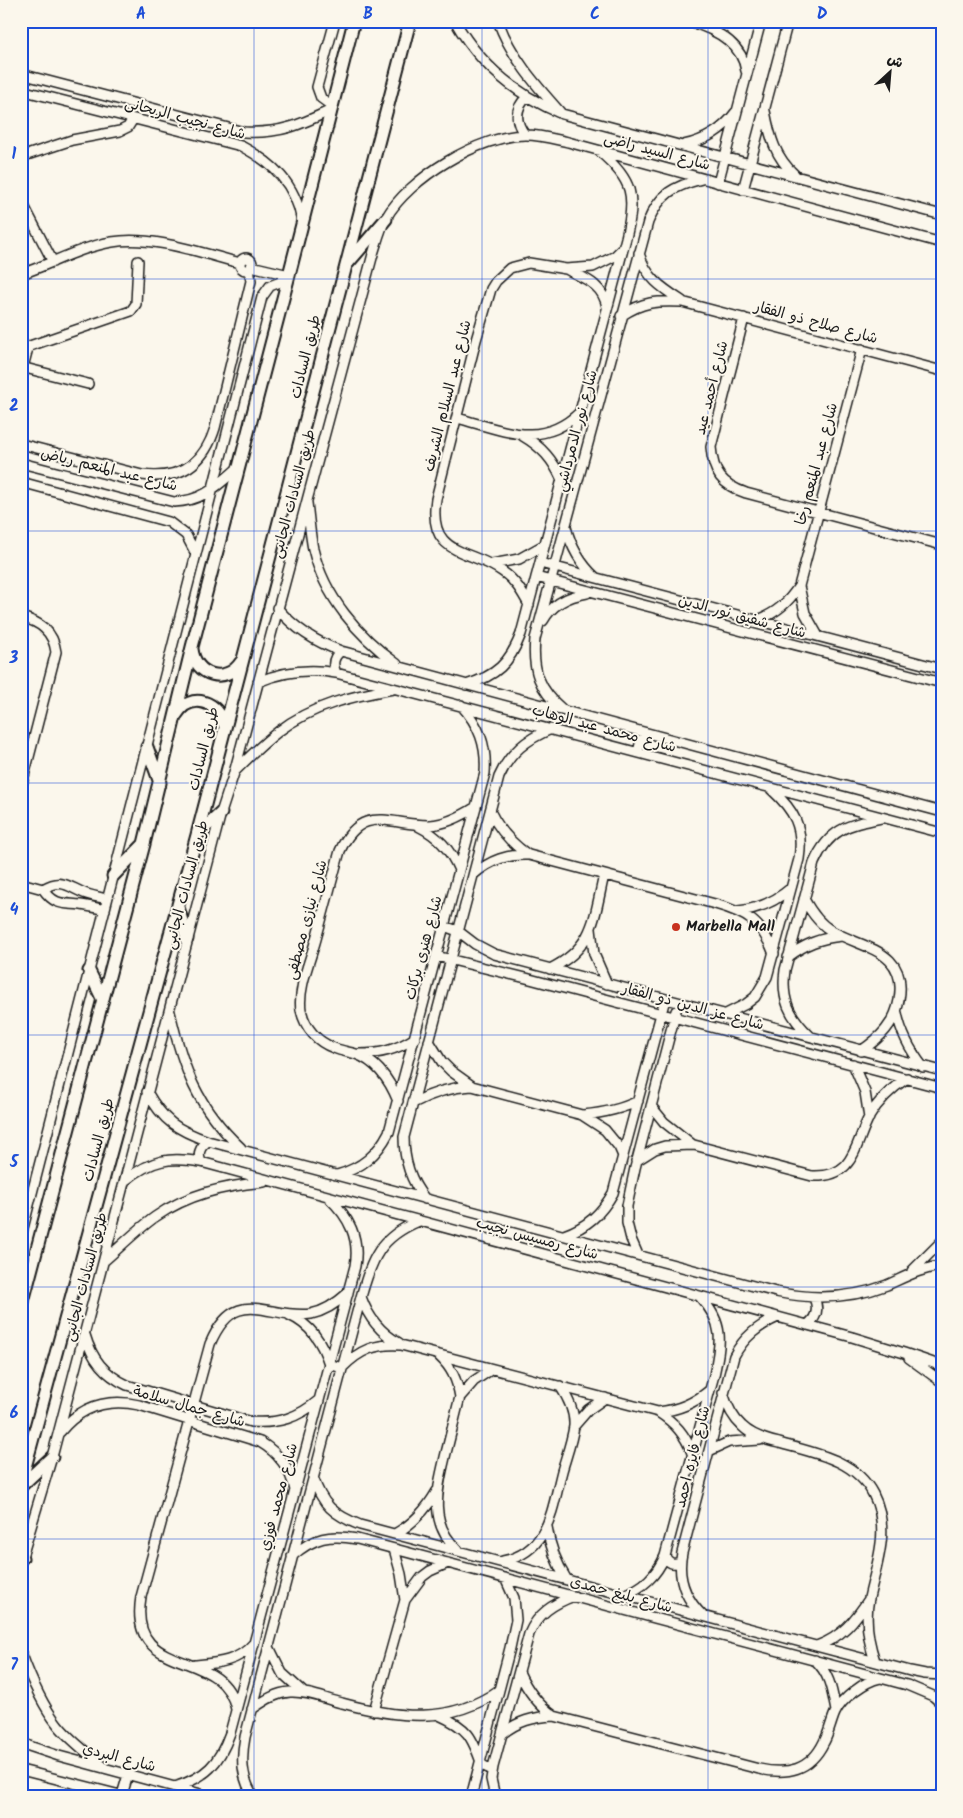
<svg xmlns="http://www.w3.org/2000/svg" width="963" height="1818" font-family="Kalam,'Playpen Sans Arabic',sans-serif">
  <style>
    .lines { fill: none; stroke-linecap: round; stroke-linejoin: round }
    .minor-casing { stroke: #1c1c1c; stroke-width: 12 }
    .major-casing { stroke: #1c1c1c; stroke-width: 15 }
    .minor { stroke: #fbf7ec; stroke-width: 9 }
    .major { stroke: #fbf7ec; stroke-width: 11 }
    .grid { fill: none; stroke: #1d4ed8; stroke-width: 1; stroke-opacity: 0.55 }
    .poi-dot { fill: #c8321e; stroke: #fbf7ec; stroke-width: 2 }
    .labels { text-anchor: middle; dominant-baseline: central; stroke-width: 4; stroke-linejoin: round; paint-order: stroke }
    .street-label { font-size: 15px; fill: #1c1c1c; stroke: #fbf7ec }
    .poi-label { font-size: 15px; font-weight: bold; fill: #1c1c1c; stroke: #fbf7ec; text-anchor: start }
    .neatline { fill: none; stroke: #1d4ed8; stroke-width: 2 }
    .grid-label { font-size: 16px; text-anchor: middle; font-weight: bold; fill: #1d4ed8 }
  </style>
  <rect width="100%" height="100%" fill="#fbf7ec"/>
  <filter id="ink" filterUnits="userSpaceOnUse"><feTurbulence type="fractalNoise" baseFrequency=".02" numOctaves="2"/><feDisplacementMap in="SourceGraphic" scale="10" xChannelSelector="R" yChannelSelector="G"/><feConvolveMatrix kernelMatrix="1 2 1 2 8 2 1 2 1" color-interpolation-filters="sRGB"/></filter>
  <g filter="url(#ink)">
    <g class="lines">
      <defs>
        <path id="minor" d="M455 21C479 64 517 95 562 114L942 215
          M498 21C511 57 535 84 560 112
          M687 21C712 28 742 41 746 71
          M21 74 244 132C279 134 300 125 331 110
          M21 90 241 146C273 163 295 183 302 221
          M332 106 321 98 317 87 335 21
          M765 111C770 137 775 157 795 175
          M525 135C515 122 514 109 527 97
          M684 145C704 141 723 130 735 113
          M21 157 72 140 120 131 128 127 133 119
          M718 183 761 21
          M743 190 788 21
          M21 200 53 262
          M639 253C646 278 662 288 682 301
          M240 264a6 6 0 1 1 12 0a6 6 0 1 1-12 0Z
          M251 266 289 275
          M568 270C586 279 603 285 607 307
          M21 274C51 264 81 247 112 242 151 235 201 253 240 263
          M621 316C643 301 657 301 682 302L942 371
          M744 318 711 447C713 473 722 485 746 493L942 545
          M21 349 131 311 136 304 138 261
          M21 367 88 384
          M23 367 28 348
          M457 418C503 430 541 450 580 412
          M523 436C542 447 553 460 562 480
          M21 444 142 475C180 480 204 464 215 428L251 281 249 269
          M21 463 174 502C204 501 218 485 239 467
          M21 482 169 522 186 535 196 554
          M307 503C309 518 310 534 313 549 324 596 358 636 397 664
          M566 527C571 547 580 563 595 577
          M540 563 942 669
          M492 564 519 559 544 545
          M536 577 942 683
          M799 586 805 613 818 636
          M529 605C522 592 515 580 503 572 471 548 427 558 436 499L476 340 491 289 496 281 510 268 529 263 566 269 593 267 615 256 623 248
          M277 608C295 629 315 642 341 651L942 812
          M21 617C40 622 53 631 56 652L21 788
          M758 620C776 613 788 603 799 586L862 349
          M543 621C552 604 568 596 587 593
          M336 673C332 664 333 657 341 651
          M258 682C284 671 308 668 336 673L942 833
          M466 685C496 676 510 663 521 634L626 238C636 196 633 180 600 152
          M563 710C539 690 532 670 535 639L648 222C659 194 674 186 702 179
          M638 752 643 733
          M234 772C248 758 263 743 279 731 313 705 352 696 393 689
          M490 811C499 830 511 843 528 855
          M418 826C438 836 450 849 459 870
          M474 874C491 860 507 854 529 855L715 904C747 913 762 922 774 954
          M21 883 43 889C55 906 63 903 81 905 89 906 97 908 105 910
          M43 889C62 878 67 886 84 893 91 896 100 897 107 899
          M804 899C811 912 819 924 832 931 864 949 908 950 899 1000 895 1024 880 1038 861 1051
          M738 911C759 909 775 902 791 888
          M444 926 458 931 475 944 494 954 942 1071
          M591 929 594 954 607 984
          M436 956 526 978 942 1088
          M788 957C805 944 820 938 842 936
          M550 969C594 948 594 918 604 875
          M170 1012C183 1069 197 1107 241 1148
          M897 1013C901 1034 910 1050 923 1067
          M724 1015 746 1004 755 997 767 977 799 859C804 827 794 810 771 789
          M810 1036C789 1016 781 999 785 970L814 863C829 829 847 825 881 818
          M429 1041 442 1062 451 1071 472 1086 582 1115 605 1130 619 1147 623 1156
          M359 1054C380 1054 396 1050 415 1038
          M853 1064 865 1092 869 1118
          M147 1092C163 1121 177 1130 208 1141L776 1292C814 1300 850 1299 887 1285 905 1277 921 1268 942 1266
          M398 1101C390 1081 378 1062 356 1054 349 1052 341 1051 334 1048 317 1042 305 1028 301 1010 298 990 308 966 314 946 323 915 331 883 340 851 362 802 391 826 430 825 447 824 462 816 476 807
          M413 1103C432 1093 450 1087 472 1086
          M651 1106 664 1122 693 1145
          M583 1115C603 1113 620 1110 638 1101
          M636 1161 655 1149 665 1146 694 1145 812 1176C855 1178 854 1146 869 1117 878 1101 892 1088 907 1078
          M201 1162C197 1153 200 1147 208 1141
          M337 1175C362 1168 377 1155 389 1132L485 773C487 745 479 725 461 705
          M126 1180C152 1159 170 1157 201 1162L852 1337 904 1353 942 1366
          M425 1199C410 1180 404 1161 404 1137L499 777C510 752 527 739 551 729
          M564 1235C587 1227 601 1214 613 1193L665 999
          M21 1236 262 297 270 286 288 279
          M638 1255 631 1239 627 1223V1206L635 1168 676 1011
          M105 1260C121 1246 137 1230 155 1217 188 1194 224 1186 264 1182
          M912 1271 942 1241
          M361 1297C368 1317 379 1332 399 1343
          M289 1315C311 1325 322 1342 329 1364L342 1368C359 1350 376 1343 401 1345L658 1412C675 1423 685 1434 692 1453
          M807 1325C817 1318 819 1309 814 1298
          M85 1335C92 1359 104 1374 127 1385L251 1422C278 1424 298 1418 319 1400
          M439 1356C452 1368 457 1380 460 1397 455 1416 451 1434 446 1453 438 1487 427 1523 458 1550
          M909 1358 942 1382
          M723 1393C727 1406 732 1417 742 1426 752 1436 766 1440 779 1443 814 1453 855 1459 873 1494 891 1529 877 1562 869 1598 865 1619 868 1641 875 1661
          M460 1397 474 1381 492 1369
          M658 1412C679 1410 694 1403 710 1390
          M574 1426 588 1410 605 1398
          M60 1432C80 1407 107 1398 139 1405L260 1442C279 1453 290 1468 295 1490
          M709 1451 729 1442 760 1440
          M313 1477C322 1505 334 1515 360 1525L910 1671 925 1674 942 1675
          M547 1527C550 1547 556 1563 567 1580
          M395 1534C414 1523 426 1510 437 1491
          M394 1549 401 1574 405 1600
          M292 1556C314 1537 330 1534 357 1539L907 1685 933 1696 942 1704
          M665 1556C668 1563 673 1565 680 1562
          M21 1560 52 1457 221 813 234 773 373 254C377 242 380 229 386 218 409 178 480 135 526 135 540 135 554 139 568 142L942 243
          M503 1561C549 1552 552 1509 562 1471 566 1457 572 1441 574 1426 575 1412 568 1398 560 1386
          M624 1595C644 1587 656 1576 665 1556L714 1375C721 1343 725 1323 700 1297
          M702 1615C685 1598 677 1577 682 1553L734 1356C744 1337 758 1326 778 1317
          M817 1646C842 1637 855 1620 869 1599
          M269 1647 282 1673 303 1692
          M21 1652C30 1677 41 1704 58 1725 71 1741 89 1754 104 1767
          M815 1660C830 1674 832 1691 836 1711
          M195 1665C217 1663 238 1662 253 1644
          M519 1672C527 1690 537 1704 554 1716
          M236 1709C223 1644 127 1681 141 1597L210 1344C236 1283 268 1320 311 1314 326 1311 337 1303 348 1293
          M252 1709C264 1701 275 1693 290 1692 308 1691 325 1699 342 1703 397 1718 451 1725 499 1690
          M374 1711 405 1600 422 1577 430 1571 448 1563
          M439 1715C468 1728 472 1736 482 1765L488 1768 493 1767
          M502 1734C518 1721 533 1717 554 1716L759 1769C787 1775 810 1771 824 1742 829 1733 831 1722 835 1713 842 1698 865 1681 880 1678
          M21 1741 29 1746 59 1756 212 1797
          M21 1770 128 1797
          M175 1787C206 1777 219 1764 230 1733L355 1266C360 1238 349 1217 329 1198
          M122 1795 128 1775
          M69 1797 101 1791
          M254 1797C241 1778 241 1758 245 1737L361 1297C372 1258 380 1237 419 1221
          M471 1797 510 1648 516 1620 514 1598 505 1578
          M495 1797 491 1779 493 1767 529 1634C538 1613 553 1604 574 1596
          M940 1797 942 1792"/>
        <path id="major" d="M348 263 386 219
          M192 649C195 676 226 685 241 662
          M176 715C191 691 219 701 225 727
          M147 747 160 783
          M197 835 221 813
          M113 876 143 845
          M178 907 187 939
          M89 971 102 998
          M21 1309 144 844 192 647 288 279 354 21
          M21 1482 197 835 410 21
          M21 1486 52 1457
          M21 1556 22 1558"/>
      </defs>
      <use href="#minor" class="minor-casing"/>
      <use href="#major" class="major-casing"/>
      <use href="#minor" class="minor"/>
      <use href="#major" class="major"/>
    </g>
  </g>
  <path class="grid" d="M254 21V1797M482 21V1797M708 21V1797M21 279H942M21 531H942M21 783H942M21 1035H942M21 1287H942M21 1539H942"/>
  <circle class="poi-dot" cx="676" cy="927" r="5"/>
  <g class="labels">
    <g class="street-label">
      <text transform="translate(185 119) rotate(15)">شارع نجيب الريحانى</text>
      <text transform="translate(657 152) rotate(15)">شارع السيد راضى</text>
      <text transform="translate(816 323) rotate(15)">شارع صلاح ذو الفقار</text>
      <text transform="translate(306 357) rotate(-76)">طريق السادات</text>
      <text transform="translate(712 388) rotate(-76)">شارع أحمد عيد</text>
      <text transform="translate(448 396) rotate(-76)">شارع عبد السلام الشريف</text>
      <text transform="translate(577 431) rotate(-75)">شارع نور الدمرداشي</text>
      <text transform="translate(817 464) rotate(-75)">شارع عبد المنعم رخا</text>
      <text transform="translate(109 470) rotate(14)">شارع عبد المنعم رياض</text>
      <text transform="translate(294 494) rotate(-75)">طريق السادات الجانبى</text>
      <text transform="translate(742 617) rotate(15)">شارع شفيق نور الدين</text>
      <text transform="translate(604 729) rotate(15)">شارع محمد عبد الوهاب</text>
      <text transform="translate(204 749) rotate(-76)">طريق السادات</text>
      <text transform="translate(187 885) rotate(-75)">طريق السادات الجانبى</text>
      <text transform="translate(307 920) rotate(-75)">شارع نيازى مصطفى</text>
      <text transform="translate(424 948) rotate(-75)">شارع هنرى بركات</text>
      <text transform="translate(693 1007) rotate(15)">شارع عز الدين ذو الفقار</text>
      <text transform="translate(99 1140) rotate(-75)">طريق السادات</text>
      <text transform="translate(537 1239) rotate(15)">شارع رمسيس نجيب</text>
      <text transform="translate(86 1277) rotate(-75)">طريق السادات الجانبى</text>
      <text transform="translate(189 1407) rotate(16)">شارع جمال سلامة</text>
      <text transform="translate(693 1457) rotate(-76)">شارع فايزه احمد</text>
      <text transform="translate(279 1497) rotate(-75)">شارع محمد فوزي</text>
      <text transform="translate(621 1595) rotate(15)">شارع بليغ حمدى</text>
      <text transform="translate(119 1758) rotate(15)">شارع البردي</text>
    </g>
    <g class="poi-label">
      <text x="686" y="927">Marbella Mall</text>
    </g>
  </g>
  <rect width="963" height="1818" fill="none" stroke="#fbf7ec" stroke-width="55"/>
  <g transform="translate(890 72) rotate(26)" stroke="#fbf7ec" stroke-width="4" paint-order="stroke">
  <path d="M0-4L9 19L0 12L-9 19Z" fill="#1c1c1c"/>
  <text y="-8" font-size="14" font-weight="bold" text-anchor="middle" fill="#1c1c1c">ش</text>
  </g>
  <rect x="28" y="28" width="908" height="1762" class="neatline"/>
  <g class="grid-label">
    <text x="141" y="19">A</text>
    <text x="368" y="19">B</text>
    <text x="595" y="19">C</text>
    <text x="822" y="19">D</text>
    <text x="14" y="159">1</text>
    <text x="14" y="411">2</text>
    <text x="14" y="663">3</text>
    <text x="14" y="915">4</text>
    <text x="14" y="1167">5</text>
    <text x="14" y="1418">6</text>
    <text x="14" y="1670">7</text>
  </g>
</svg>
